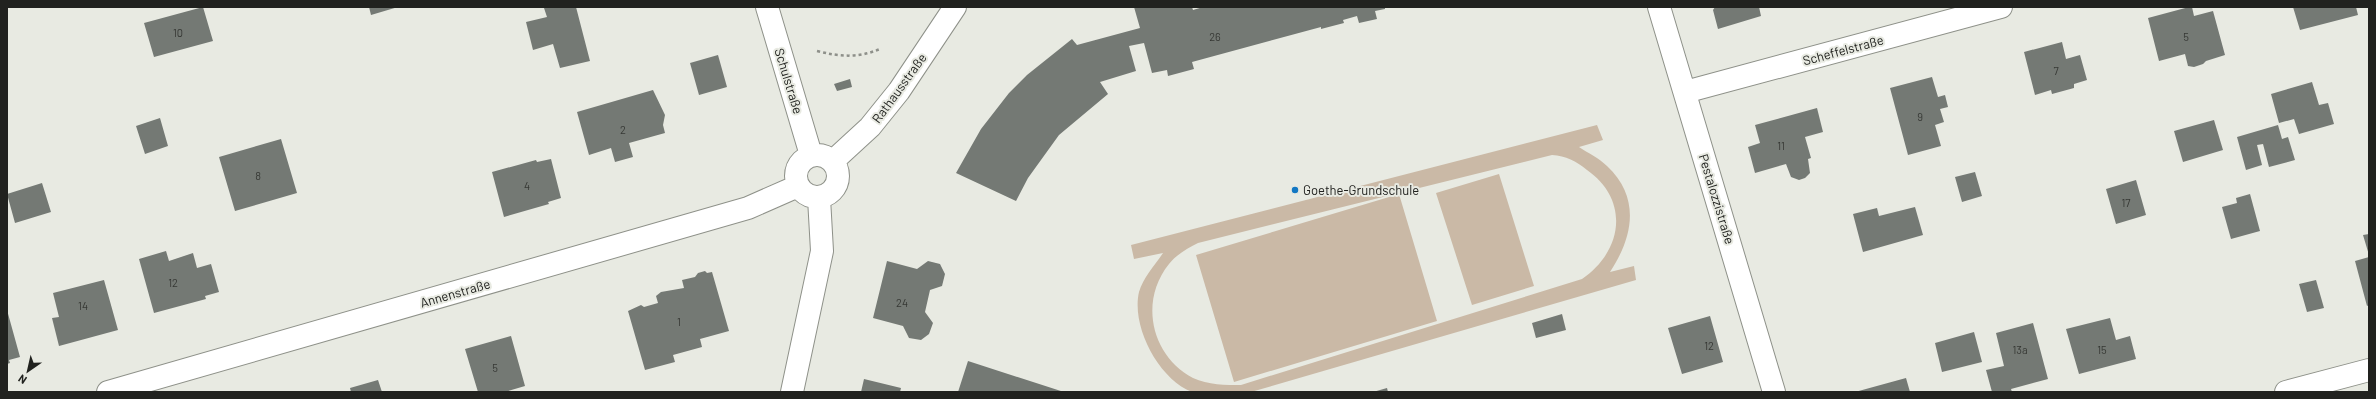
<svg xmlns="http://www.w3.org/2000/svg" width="2376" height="399" font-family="Barlow,sans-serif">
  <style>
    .green { fill: #cab9a6; fill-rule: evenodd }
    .building { fill: #747974 }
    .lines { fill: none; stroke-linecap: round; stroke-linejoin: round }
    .minor-casing { stroke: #8e9189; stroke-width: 24 }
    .path { stroke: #8e908a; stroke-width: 2.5; stroke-dasharray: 3 3; stroke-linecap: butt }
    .minor { stroke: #fff; stroke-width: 22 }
    .poi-dot { fill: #1378c3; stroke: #e8eae2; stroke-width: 1.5 }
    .labels { text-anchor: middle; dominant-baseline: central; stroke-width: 4; stroke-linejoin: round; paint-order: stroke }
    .number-label { font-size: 11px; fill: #363834 }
    .street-label { font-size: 13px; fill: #21221f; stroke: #e8eae2 }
    .poi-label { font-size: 13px; fill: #21221f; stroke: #e8eae2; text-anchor: start }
  </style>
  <rect width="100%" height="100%" fill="#e8eae2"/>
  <path class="green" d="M1597 125 1603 140 1579 147C1588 153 1599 158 1607 166 1641 198 1633 237 1610 272L1634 266 1636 280 1251 392C1238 392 1202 395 1192 392 1159 379 1131 327 1139 292 1143 278 1155 265 1163 253L1134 259 1131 245ZM1552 155C1566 156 1576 161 1587 170 1630 200 1623 251 1582 279L1241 385C1226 385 1208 385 1193 378 1151 356 1139 301 1169 264 1177 254 1188 248 1198 243Z
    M1499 174 1534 286 1472 305 1436 193Z
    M1399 194 1437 321 1234 382 1196 255Z"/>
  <path class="building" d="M203 7 213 41 154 57 144 23Z
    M369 7H398L371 15Z
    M576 7 590 61 560 68 553 44 533 50 526 22 547 17 544 8Z
    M1134 7H1192L1193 10 1203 7H1385V9L1375 11 1377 19 1359 23 1357 16 1343 20 1344 23 1321 29V27L1192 62 1194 69 1168 76 1167 70 1152 73 1144 43 1129 46 1136 71 1100 82 1108 94 1059 135 1028 178 1016 201 956 173 981 129 1009 93 1027 75 1072 39 1077 45 1140 28Z
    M1759 7 1761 16 1718 29 1713 10 1715 7Z
    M2189 7H2192L2194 16 2213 11 2225 55 2206 61 2203 64 2194 67 2188 66 2185 54 2159 61 2148 18Z
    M2293 7H2356L2358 15 2300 30Z
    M2062 42 2066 59 2080 55 2087 80 2074 84V88L2052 94 2051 90 2035 95 2024 52Z
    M718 55 727 87 699 95 690 63Z
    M1932 77 1938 97 1945 95 1948 107 1940 109 1944 122 1935 125 1941 146 1908 155 1890 88Z
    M850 79 852 87 837 91 834 84Z
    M2312 82 2319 105 2328 103 2334 124 2299 134 2294 119 2279 123 2271 94Z
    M653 90 665 115 663 125 665 133 629 143 633 157 615 162 611 148 589 155 577 112Z
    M1817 108 1823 132 1805 137 1811 158 1808 159 1810 173 1805 178 1799 180 1791 177 1786 164 1755 173 1748 147 1760 143 1755 125Z
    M160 118 168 146 145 154 136 126Z
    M2214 120 2223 150 2183 162 2174 131Z
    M2278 125 2282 139 2288 137 2295 160 2269 167 2263 144 2257 145 2262 165 2246 170 2237 137Z
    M281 139 297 193 235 211 219 157Z
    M551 159 561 198 548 202 549 204 504 217 492 172 536 160 537 162Z
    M1975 172 1982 196 1962 202 1955 177Z
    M2136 180 2146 215 2116 224 2106 189Z
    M42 183 51 212 15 223 7 194Z
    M2250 194 2260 231 2231 239 2222 207 2237 203 2236 198Z
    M1915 207 1923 235 1863 252 1853 214 1877 208 1879 216Z
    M2369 234V255L2363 235Z
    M166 251 169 261 193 253 197 268 211 264 219 292 205 296 206 299 154 313 139 259Z
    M2369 257V305L2367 306 2355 261Z
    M887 261 917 269 928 261 940 264 945 274 942 286 930 290 925 312 933 323 929 334 921 340 909 338 903 326 873 318Z
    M705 271 707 273 712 272 729 331 700 339 702 347 673 355 675 362 645 370 628 311 641 305 644 307 658 303 656 296 661 292 684 288 682 280 695 277 698 273Z
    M104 280 118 330 59 346 52 318 59 317 53 293Z
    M2316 280 2324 308 2307 312 2299 284Z
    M7 310 20 357 9 360 10 363 7 364Z
    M1562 314 1566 330 1536 338 1532 323Z
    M1710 316 1723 362 1682 374 1668 328Z
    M2110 318 2116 340 2130 336 2136 359 2079 374 2066 329Z
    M2033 323 2048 379 2011 389 2012 392H1992L1986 370 2004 366 1996 333Z
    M1974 332 1982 362 1942 372 1935 343Z
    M511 336 525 386 505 392H478L465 349Z
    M968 361 1064 392H958Z
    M1906 378 1910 392H1855Z
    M864 379 901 388 900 392H861Z
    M378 380 382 392H351L350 388Z
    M1387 388 1388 392H1373Z"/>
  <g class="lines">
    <defs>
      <path id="minor" d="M767 7 811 155
        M1659 7 1774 392
        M1685 92 2001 7
        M796 176a21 21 0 1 1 42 0a21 21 0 1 1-42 0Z
        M833 161 870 127 899 91 955 7
        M108 392 748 208 798 186
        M792 392 822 251 819 198
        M2286 392 2369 370"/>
    </defs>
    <use href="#minor" class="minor-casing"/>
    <path class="path" d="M817 51C841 57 858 58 880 49"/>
    <use href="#minor" class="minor"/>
  </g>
  <circle class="poi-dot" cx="1295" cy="190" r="4"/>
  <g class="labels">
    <g class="number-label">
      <text x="178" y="32">10</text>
      <text x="1215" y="36">26</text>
      <text x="2186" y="36">5</text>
      <text x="2056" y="70">7</text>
      <text x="1920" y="116">9</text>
      <text x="623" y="129">2</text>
      <text x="1781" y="145">11</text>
      <text x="258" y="175">8</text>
      <text x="527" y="185">4</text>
      <text x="2126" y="202">17</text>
      <text x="173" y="282">12</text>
      <text x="902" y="302">24</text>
      <text x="83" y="305">14</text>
      <text x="679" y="321">1</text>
      <text x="1709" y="345">12</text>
      <text x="2020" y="349">13a</text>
      <text x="2102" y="349">15</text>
      <text x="495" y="367">5</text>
    </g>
    <g class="street-label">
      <text transform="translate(1843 50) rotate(-15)">Scheffelstraße</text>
      <text transform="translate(789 81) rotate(73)">Schulstraße</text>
      <text transform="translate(899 88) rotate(-54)">Rathausstraße</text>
      <text transform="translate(1717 199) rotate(73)">Pestalozzistraße</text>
      <text transform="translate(455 293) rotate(-16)">Annenstraße</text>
    </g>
    <g class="poi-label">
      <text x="1303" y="190">Goethe-Grundschule</text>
    </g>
  </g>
  <rect width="2376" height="399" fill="none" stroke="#21221f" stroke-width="16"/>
  <g transform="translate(28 371) rotate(214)" stroke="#e8eae2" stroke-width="3" paint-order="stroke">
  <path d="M0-3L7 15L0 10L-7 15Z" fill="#21221f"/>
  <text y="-6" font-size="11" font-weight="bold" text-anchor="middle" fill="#21221f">N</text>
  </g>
</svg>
